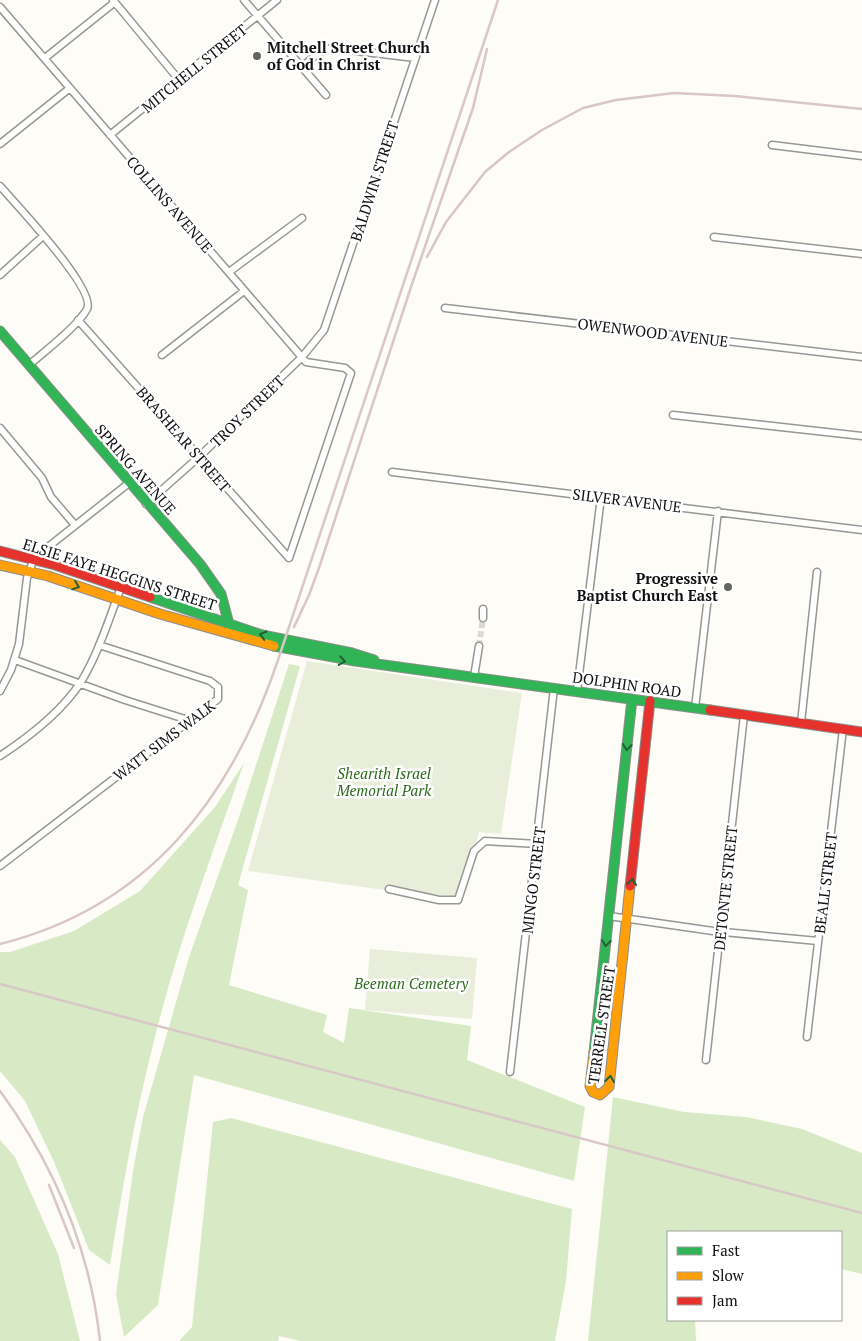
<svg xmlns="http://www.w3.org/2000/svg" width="862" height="1341" font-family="'PT Serif',serif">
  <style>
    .forest { fill: #d8eac5 }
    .cemetery { fill: #e9eedb }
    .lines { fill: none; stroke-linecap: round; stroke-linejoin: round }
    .street-tunnel { stroke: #dad9d4; stroke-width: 6; stroke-dasharray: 6 3; stroke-linecap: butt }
    .street-casing { stroke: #979795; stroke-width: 9 }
    .fast-casing { stroke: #8e8d8b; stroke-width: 11 }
    .slow-casing { stroke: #8e8d8b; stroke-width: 11 }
    .jam-casing { stroke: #8e8d8b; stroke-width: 11 }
    .street { stroke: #fffffe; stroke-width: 6 }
    .fast { stroke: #30b455; stroke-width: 9 }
    .slow { stroke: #ff9f0a; stroke-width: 9 }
    .jam { stroke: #e5322d; stroke-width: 9 }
    .rail { stroke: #d9c6c7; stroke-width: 2.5 }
    .oneway { stroke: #206233 }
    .poi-dot { fill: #646362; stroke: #fff; stroke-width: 2 }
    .labels { text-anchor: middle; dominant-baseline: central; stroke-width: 5; stroke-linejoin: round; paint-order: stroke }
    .poi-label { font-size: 15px; font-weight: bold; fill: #111; stroke: #fff; text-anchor: start }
    .street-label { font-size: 15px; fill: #111; stroke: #fff }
    .park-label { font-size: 15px; font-style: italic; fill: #2f6b1f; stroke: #fff }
  </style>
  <rect width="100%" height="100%" fill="#fdfcf7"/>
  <path class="forest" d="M289 664 300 666 238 885 248 890 229 985 327 1015 323 1032 344 1043 349 1008 471 1026 467 1060 585 1107 574 1181 194 1075 158 1305 124 1337 116 1294 133 1171 143 1117 189 957 239 817Z
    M244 763C212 855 177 946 154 1041 135 1115 122 1190 110 1265L89 1250 55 1164 25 1101 0 1071V952H10L74 931 140 891 215 807Z
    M613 1097 684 1112 746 1117 802 1129 862 1153V1274L841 1269V1232H703L694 1230V1232H668V1320H695L696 1341H588Z
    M231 1118 572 1209 566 1281 555 1341H301L279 1336 278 1341H179L192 1327 213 1122Z
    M0 1140 15 1157 58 1254 80 1341H0Z"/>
  <path class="cemetery" d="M307 661 522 693 501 834 479 832 461 897 377 889 248 871Z
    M370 949 477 958 472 1019 365 1010Z"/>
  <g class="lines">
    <path class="street-tunnel" d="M479 646 483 618"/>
    <defs>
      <path id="street" d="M113 0 180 81
        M244 0 326 95
        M0 7 306 362 345 368 351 373 289 558
        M45 58 115 2
        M302 67 318 53 331 48 415 58
        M110 135 277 0
        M0 144 70 88
        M772 145 862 156
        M0 186C15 203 97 290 87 309 78 326 45 351 29 365
        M714 237 862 254
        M229 272 302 218
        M0 275 43 236
        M445 308 862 357
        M78 320 289 558
        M162 355 244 291
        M673 415 862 436
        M0 428 42 478 51 497 75 525
        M392 472 862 530
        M146 504 200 456 302 357 324 330 435 0
        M483 609V618
        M15 660 125 700 188 720
        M474 677 479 646
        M0 691 11 670 19 644 27 578 34 558 129 483
        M577 691 601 497
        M695 708 718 511
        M801 723 817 572
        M0 756C29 737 62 711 81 682 99 652 109 619 121 587
        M0 866 218 699V687L210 681 99 645
        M389 889 439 900H458L474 851 485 841 537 844
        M609 916 713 931 818 941
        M807 1037 843 729
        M706 1060 744 715
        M510 1072 554 688"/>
      <path id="fast" d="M0 331 200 564 221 594 230 628
        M150 597 262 635 352 653 374 660
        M274 646 355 661 710 710
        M594 1052 632 699"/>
      <path id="slow" d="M0 565 48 576 160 614 274 646
        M594 1052 590 1086 593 1092 600 1095 609 1087 630 886"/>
      <path id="jam" d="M0 551 55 565 150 597
        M710 710 862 732
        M630 886 650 701"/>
    </defs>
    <use href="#street" class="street-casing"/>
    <use href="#fast" class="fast-casing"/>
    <use href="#slow" class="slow-casing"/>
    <use href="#jam" class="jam-casing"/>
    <use href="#street" class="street"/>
    <use href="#fast" class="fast"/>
    <use href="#slow" class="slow"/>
    <use href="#jam" class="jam"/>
    <path class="rail" d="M427 257 446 222 485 172 509 152 542 130 583 108 616 100 674 93 735 96 862 109
      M294 627 309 595 320 565 412 284 473 108 487 49
      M0 944C148 907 231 799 278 660L498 0
      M0 984 862 1213
      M0 1091C54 1165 90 1249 100 1341
      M49 1185 74 1248"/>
  </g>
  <defs><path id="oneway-chevron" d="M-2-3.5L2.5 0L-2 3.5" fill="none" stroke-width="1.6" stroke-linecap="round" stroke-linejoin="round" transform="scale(1.25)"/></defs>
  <g class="oneway">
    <use href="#oneway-chevron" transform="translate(76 586) rotate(19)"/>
    <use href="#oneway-chevron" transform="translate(263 635) rotate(-164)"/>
    <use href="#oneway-chevron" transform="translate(342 661) rotate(9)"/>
    <use href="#oneway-chevron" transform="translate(627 747) rotate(96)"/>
    <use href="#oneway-chevron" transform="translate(632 882) rotate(-84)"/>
    <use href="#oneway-chevron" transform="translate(606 943) rotate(97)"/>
    <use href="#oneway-chevron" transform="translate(610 1079) rotate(-83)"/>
  </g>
  <g class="poi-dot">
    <circle cx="257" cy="56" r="5"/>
    <circle cx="728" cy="587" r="5"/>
  </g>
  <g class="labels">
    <g class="poi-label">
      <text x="267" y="47">Mitchell Street Church<tspan x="267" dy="17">of God in Christ</tspan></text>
      <text x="718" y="578" text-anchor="end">Progressive<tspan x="718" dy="17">Baptist Church East</tspan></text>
    </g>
    <g class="street-label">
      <text transform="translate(194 68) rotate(-39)">MITCHELL STREET</text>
      <text transform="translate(374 181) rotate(-72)">BALDWIN STREET</text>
      <text transform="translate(170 204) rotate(49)">COLLINS AVENUE</text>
      <text transform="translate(653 332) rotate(7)">OWENWOOD AVENUE</text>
      <text transform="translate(247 411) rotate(-44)">TROY STREET</text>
      <text transform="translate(184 439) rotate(49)">BRASHEAR STREET</text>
      <text transform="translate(136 469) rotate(49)">SPRING AVENUE</text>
      <text transform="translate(627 500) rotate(7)">SILVER AVENUE</text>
      <text transform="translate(120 574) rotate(18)">ELSIE FAYE HEGGINS STREET</text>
      <text transform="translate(627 684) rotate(8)">DOLPHIN ROAD</text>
      <text transform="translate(164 740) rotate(-37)">WATT SIMS WALK</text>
      <text transform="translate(533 880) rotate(-83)">MINGO STREET</text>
      <text transform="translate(825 883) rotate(-83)">BEALL STREET</text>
      <text transform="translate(725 888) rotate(-84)">DETONTE STREET</text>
      <text transform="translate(601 1025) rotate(-82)">TERRELL STREET</text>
    </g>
    <g class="park-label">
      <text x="384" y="773">Shearith Israel<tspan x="384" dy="17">Memorial Park</tspan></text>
      <text x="411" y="983">Beeman Cemetery</text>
    </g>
  </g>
  <rect x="667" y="1231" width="175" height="90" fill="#ffffff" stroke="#a0a0a0"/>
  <rect x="677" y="1247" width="25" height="8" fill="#30b455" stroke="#a0a0a0"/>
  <text x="712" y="1256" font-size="15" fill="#111111">Fast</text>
  <rect x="677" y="1272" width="25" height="8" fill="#ff9f0a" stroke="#a0a0a0"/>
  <text x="712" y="1281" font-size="15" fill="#111111">Slow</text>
  <rect x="677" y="1297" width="25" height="8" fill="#e5322d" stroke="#a0a0a0"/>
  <text x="712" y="1306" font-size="15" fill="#111111">Jam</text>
</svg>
